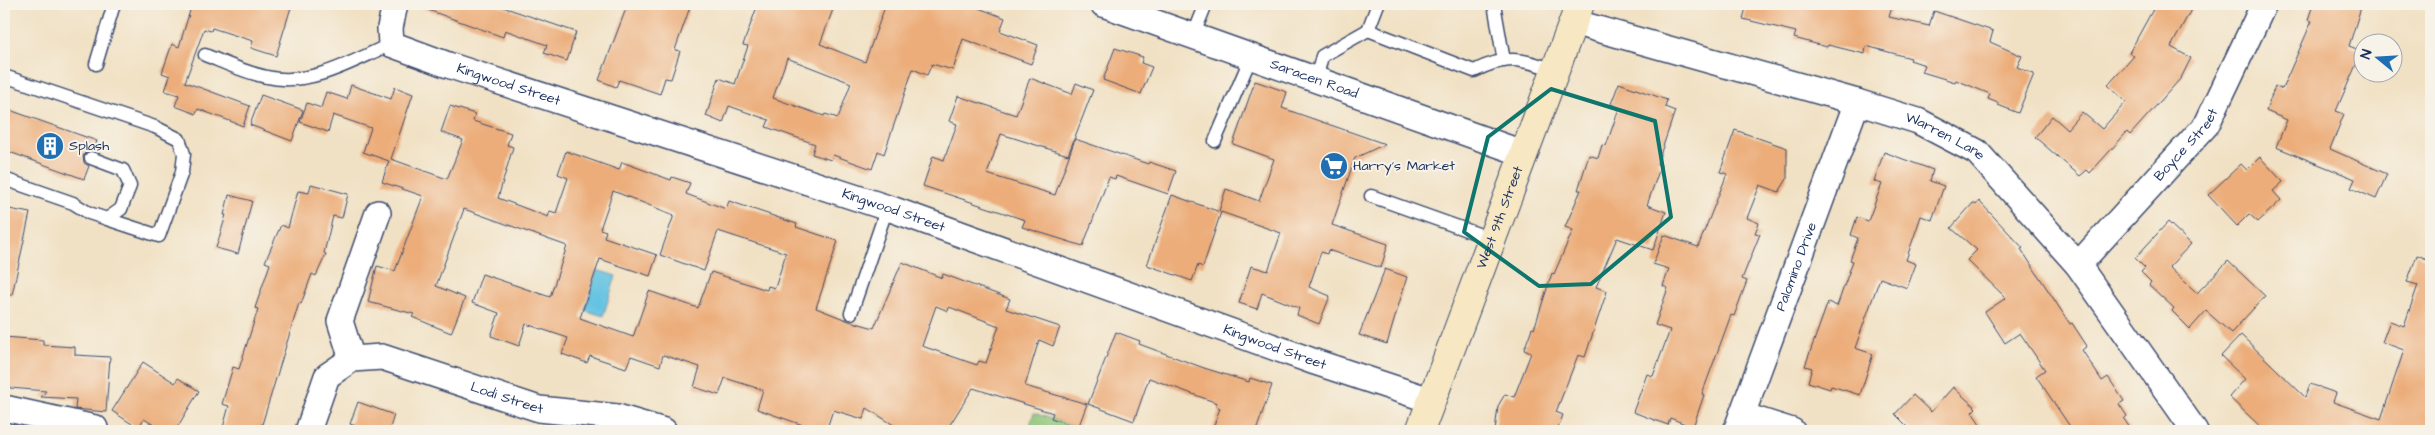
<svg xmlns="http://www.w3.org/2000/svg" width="2435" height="435" font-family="'Architects Daughter',sans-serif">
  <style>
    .green { fill: #8dc477; stroke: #547a6a }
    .water { fill: #62c2e1; stroke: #3e78a0 }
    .building { fill: #ecad7a; fill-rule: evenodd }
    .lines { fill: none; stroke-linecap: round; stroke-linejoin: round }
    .lane-casing { stroke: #3b4a6d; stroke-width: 15 }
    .street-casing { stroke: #3b4a6d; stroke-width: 28 }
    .secondary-casing { stroke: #3b4a6d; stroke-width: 30 }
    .lane { stroke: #fff; stroke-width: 12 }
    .street { stroke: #fff; stroke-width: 25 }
    .secondary { stroke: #f7e8c3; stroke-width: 28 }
    .marked { fill: none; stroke: #0f766e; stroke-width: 4; stroke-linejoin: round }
    .labels { text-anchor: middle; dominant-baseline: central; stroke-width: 4; stroke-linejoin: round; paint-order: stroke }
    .street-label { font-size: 14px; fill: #1b2f5e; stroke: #f7f3e8 }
    .poi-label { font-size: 14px; fill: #1b2f5e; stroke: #f7f3e8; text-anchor: start }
  </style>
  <rect width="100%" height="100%" fill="#f7f3e8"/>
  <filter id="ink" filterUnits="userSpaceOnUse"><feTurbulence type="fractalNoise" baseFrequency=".02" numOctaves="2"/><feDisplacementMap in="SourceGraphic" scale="10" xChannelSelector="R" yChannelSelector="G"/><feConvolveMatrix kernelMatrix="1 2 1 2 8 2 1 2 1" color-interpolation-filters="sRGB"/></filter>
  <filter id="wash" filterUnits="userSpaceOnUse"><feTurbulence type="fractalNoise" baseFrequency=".0096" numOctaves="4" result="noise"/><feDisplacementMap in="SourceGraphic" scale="20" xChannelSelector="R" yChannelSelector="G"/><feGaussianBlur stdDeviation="1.12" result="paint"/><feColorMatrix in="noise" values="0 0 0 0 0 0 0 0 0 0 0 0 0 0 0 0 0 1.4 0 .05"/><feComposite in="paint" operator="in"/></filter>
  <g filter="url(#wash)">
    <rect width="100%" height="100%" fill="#f1e1c4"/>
    <path class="green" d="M1034 413 1087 431H1028Z"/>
    <path class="water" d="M597 270 616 276 603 316 585 310Z"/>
    <g id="blocks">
      <path class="building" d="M192 4H292L276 56 251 48 253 41 212 28 211 31 204 29 185 82 250 106 243 126 198 109 196 114 175 106 179 95 165 91 170 76 162 73 172 44 179 47Z
        M417 4H494L576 32 567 61 544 53 547 45 505 30 503 37 417 6Z
        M636 4H691L675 50 680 51 671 79 665 78 660 94 619 80 616 87 599 80 627 6 634 9Z
        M758 4H835L820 44 865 62 886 4H968L1005 18 1000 31 1038 45 1031 64 963 39 953 70 932 64 927 75 913 69 884 154 878 151 872 169 833 155 831 160 812 154 815 144 766 127 769 120 729 106 723 123 706 116 719 78 735 84 748 46 743 45ZM787 58 851 83 838 118 825 114 824 116 773 98Z
        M1747 4H1893L1889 17 1929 26 1934 11 1993 31 1990 42 2022 56 2017 67 2034 74 2018 113 1998 105V103L1988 99 1990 94 1956 80 1955 82 1922 72 1925 65 1910 60 1911 58 1866 46 1865 54 1828 45 1827 47 1794 38 1796 32 1743 19Z
        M2156 4H2194L2171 47 2191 58 2181 78 2130 135 2127 132 2090 173 2087 170 2080 176 2035 137 2052 116 2067 129 2082 112 2102 129 2126 102 2108 85 2134 56 2129 53Z
        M2313 4H2362L2349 46 2362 51 2336 111 2344 114 2330 149 2387 174 2376 199 2351 188 2355 179 2276 147 2287 120 2266 111 2275 86 2282 89 2312 21 2308 20Z
        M1115 48 1143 57 1141 63 1152 67 1141 94 1103 80Z
        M1030 78 1072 94 1076 83 1093 90 1068 155 1001 134 987 174 1055 195 1075 139 1148 164 1149 162 1176 171 1168 194 1116 176 1115 179 1109 177 1083 246 1022 227 1025 220 923 186 933 156 944 160 957 124 949 121 958 96 1016 115Z
        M1255 81 1287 92 1282 108 1385 144 1355 158 1332 225 1388 244 1381 268 1328 250 1327 254 1321 252 1309 287 1330 296 1319 324 1297 315 1299 308 1262 293 1257 309 1239 303 1251 266 1268 271 1281 233 1221 212 1203 267 1198 265 1192 281 1147 265 1172 195 1220 212 1219 211 1226 189 1259 201 1274 159 1233 144Z
        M1619 83 1667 100 1665 107 1675 111 1657 164 1661 165 1647 205 1666 212 1653 250 1617 238 1596 287 1607 291 1585 357 1578 355 1556 412 1563 415 1557 431H1495L1498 406 1505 394 1514 397 1531 353 1524 350 1532 328 1534 329 1552 273 1554 274 1573 230 1565 227 1581 190H1578L1589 155 1598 158 1602 145 1606 146 1619 108 1611 104Z
        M351 85 391 99 395 87 413 94 391 159 447 179 463 140 441 132 450 106 475 114 473 121 511 133 507 145 513 147 498 198 548 217 550 211 556 213 568 178 558 174 566 151 619 170 622 162 671 180 672 177 690 183 686 194 726 209 729 201 797 224 796 227 838 241 816 308 849 321 874 328 902 262 942 278 943 274 1010 299 1006 309 1060 327 1053 346 1039 340 1025 386 1087 404 1078 428 1051 418 1053 413 973 388 946 431H903L867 408 863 419 833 410 826 431H820L757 409 763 390 725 378 719 395 694 387 700 367 663 355 660 366 631 356 626 368 590 356 587 363 562 354 568 338 526 324 519 346 491 336 499 313 472 303 482 274 550 297 567 246 464 209 436 286 465 298 451 333 412 317 414 314 368 302 377 266 395 271 423 196 382 182 389 161 363 152 371 128 333 115 328 132 300 122 307 103 321 108 326 92 347 99ZM613 191 674 215 660 255 704 271 718 231 786 253 775 288 768 286 767 290 711 272 698 308 649 291 633 337 580 318 600 259 650 276 657 255 604 237 606 231 600 229ZM936 306 948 311 949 307 999 326 986 363 979 361 977 365 922 346Z
        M261 95 303 110 292 141 250 125Z
        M4 108 97 141 94 150 86 151 83 156 84 163 89 166 84 179 4 150Z
        M1735 130 1787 148V179L1779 192 1760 185 1747 218 1759 223 1755 233 1760 234 1742 279 1747 281 1734 316 1731 315 1702 394 1704 395 1693 427 1670 418 1668 425 1633 412 1647 374 1653 376 1670 330 1655 325 1668 288 1663 286 1669 269 1653 264 1664 235 1698 247 1727 174 1720 172Z
        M1884 152 1933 170 1930 181 1944 186 1932 220 1921 216 1906 260 1916 264 1907 288 1880 278 1855 348 1873 354 1860 395 1831 386 1830 389 1808 382 1812 368 1805 366 1828 302 1837 306 1853 261 1850 260 1858 238 1851 235 1857 217 1868 221 1882 184 1874 181Z
        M2260 157 2283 182 2273 191 2281 200 2258 222 2249 214 2237 226 2208 195 2241 164 2247 170Z
        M311 184 348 194 342 218 333 216 324 253 326 254 316 276 312 274 301 304 299 303 260 431H222L229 406 222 404 233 367 239 369 258 309 255 308 270 264 265 262 281 225 288 228 298 191 309 193Z
        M229 195 252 201 238 254 216 248 226 215H224Z
        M1979 201 2023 248 2021 249 2070 324 2072 323 2087 346 2082 350 2102 381 2108 377 2124 401 2119 404 2127 416 2124 419 2132 431H2073L2036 376 2045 370 2020 333 2005 343 1985 312 2006 298 1967 260 1977 250 1951 228 1973 203 1976 205Z
        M4 208 30 213 12 295H4Z
        M2168 222 2191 244 2169 267 2197 293 2228 261 2265 296 2231 333 2206 311 2190 329 2172 311 2174 308 2149 285 2151 282 2141 272 2145 268 2135 258Z
        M2417 255 2427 259 2431 258V431H2265L2229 397 2245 379 2221 356 2241 335 2305 397 2310 384 2336 393 2333 402 2381 419 2404 350 2382 342 2390 321 2404 326 2418 285 2407 282Z
        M1385 269 1407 277 1387 344 1359 335Z
        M1116 332 1140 341 1139 344 1204 368 1249 382 1250 378 1272 385 1256 431H1212L1220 408 1216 406 1217 403 1149 378 1134 421 1088 404Z
        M4 337 43 340V345L75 347V355L110 357 106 412 75 409 76 399 41 397 46 391 10 388V385H4Z
        M143 362 175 383 178 378 199 391 175 431H164L144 419 138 428 112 411Z
        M1953 387 1976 408 1972 412 1985 431H1912L1895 414 1913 395 1931 412Z
        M358 402 394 415 389 431H354L356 426 350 424Z"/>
    </g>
  </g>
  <g filter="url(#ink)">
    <use href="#blocks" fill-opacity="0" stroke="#3b4a6d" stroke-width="1"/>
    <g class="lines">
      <defs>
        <path id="lane" d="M1494 4 1504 61
          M1368 30 1378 4
          M1193 36 1206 4
          M205 55C225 63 246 73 267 77 310 87 353 61 391 44
          M96 64 114 4
          M4 76 155 127 179 139 184 154 182 172 159 236 107 219
          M1316 80 1322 56 1368 30 1474 71C1508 54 1521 59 1555 70
          M1215 141 1251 57
          M4 179 73 203 89 213 107 219 121 209 130 186 123 170 91 158
          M1371 196 1492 239
          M851 313 887 208"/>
        <g id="street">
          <path id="s1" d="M395 4 390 28 391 44 448 65 894 210 1315 362 1430 400"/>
          <path id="s2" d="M1103 4 1525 154"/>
          <path id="s3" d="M1573 22 1857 102 1918 121 1977 152 2078 265 2195 431"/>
          <path id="s4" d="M2078 265 2207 124 2264 4"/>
          <path d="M352 359 340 321 378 213"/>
          <path d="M4 408 95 428 94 431"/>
          <path d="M1742 415 1792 431"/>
          <path id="s5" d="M308 431 327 376 352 359 382 357 539 409 617 417 664 431"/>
          <path id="s6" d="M1736 431 1857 102"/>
        </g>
        <g id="secondary">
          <path id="s7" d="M1420 431 1580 4"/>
        </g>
      </defs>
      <use href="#lane" class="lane-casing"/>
      <use href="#street" class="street-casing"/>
      <use href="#secondary" class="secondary-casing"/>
      <use href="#lane" class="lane"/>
      <use href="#street" class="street"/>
      <use href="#secondary" class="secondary"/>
    </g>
  </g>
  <path class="marked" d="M1551 89 1655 121 1671 217 1591 284 1539 286 1464 232 1488 137Z"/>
  <defs>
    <symbol id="building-disc" viewBox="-11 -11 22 22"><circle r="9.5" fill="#1f6fb2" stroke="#f7f3e8"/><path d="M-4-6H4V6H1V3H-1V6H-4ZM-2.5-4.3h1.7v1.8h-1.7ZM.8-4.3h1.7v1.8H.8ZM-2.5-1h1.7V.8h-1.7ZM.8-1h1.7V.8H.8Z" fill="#fff"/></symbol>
    <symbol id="supermarket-disc" viewBox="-11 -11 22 22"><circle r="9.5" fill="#1f6fb2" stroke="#f7f3e8"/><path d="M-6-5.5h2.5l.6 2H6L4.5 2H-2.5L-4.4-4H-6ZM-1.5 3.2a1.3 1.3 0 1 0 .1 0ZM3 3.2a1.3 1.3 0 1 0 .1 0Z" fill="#fff"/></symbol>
  </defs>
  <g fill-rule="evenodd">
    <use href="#building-disc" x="34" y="130" width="32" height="32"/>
    <use href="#supermarket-disc" x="1318" y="150" width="32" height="32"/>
  </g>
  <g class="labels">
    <g class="street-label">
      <text stroke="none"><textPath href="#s2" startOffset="224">Saracen Road</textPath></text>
      <text stroke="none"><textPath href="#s1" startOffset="165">Kingwood Street</textPath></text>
      <text stroke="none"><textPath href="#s3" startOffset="390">Warren Lane</textPath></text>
      <text stroke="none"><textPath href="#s4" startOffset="162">Boyce Street</textPath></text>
      <text stroke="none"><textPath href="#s1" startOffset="570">Kingwood Street</textPath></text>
      <text stroke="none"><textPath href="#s7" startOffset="228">West 9th Street</textPath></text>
      <text stroke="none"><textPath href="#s6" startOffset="175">Palomino Drive</textPath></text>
      <text stroke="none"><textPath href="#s1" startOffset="975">Kingwood Street</textPath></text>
      <text stroke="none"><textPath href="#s5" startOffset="250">Lodi Street</textPath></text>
    </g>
    <g class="poi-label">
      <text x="69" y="146">Splash</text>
      <text x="1353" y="166">Harry's Market</text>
    </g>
  </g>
  <rect width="2435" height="435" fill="none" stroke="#f7f3e8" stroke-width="20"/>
  <g transform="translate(2378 58) rotate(288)"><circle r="24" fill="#f7f3e8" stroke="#9fa5b1"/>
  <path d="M0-4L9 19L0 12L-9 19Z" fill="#1f6fb2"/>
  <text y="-8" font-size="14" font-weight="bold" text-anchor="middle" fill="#1b2f5e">N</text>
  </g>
</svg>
